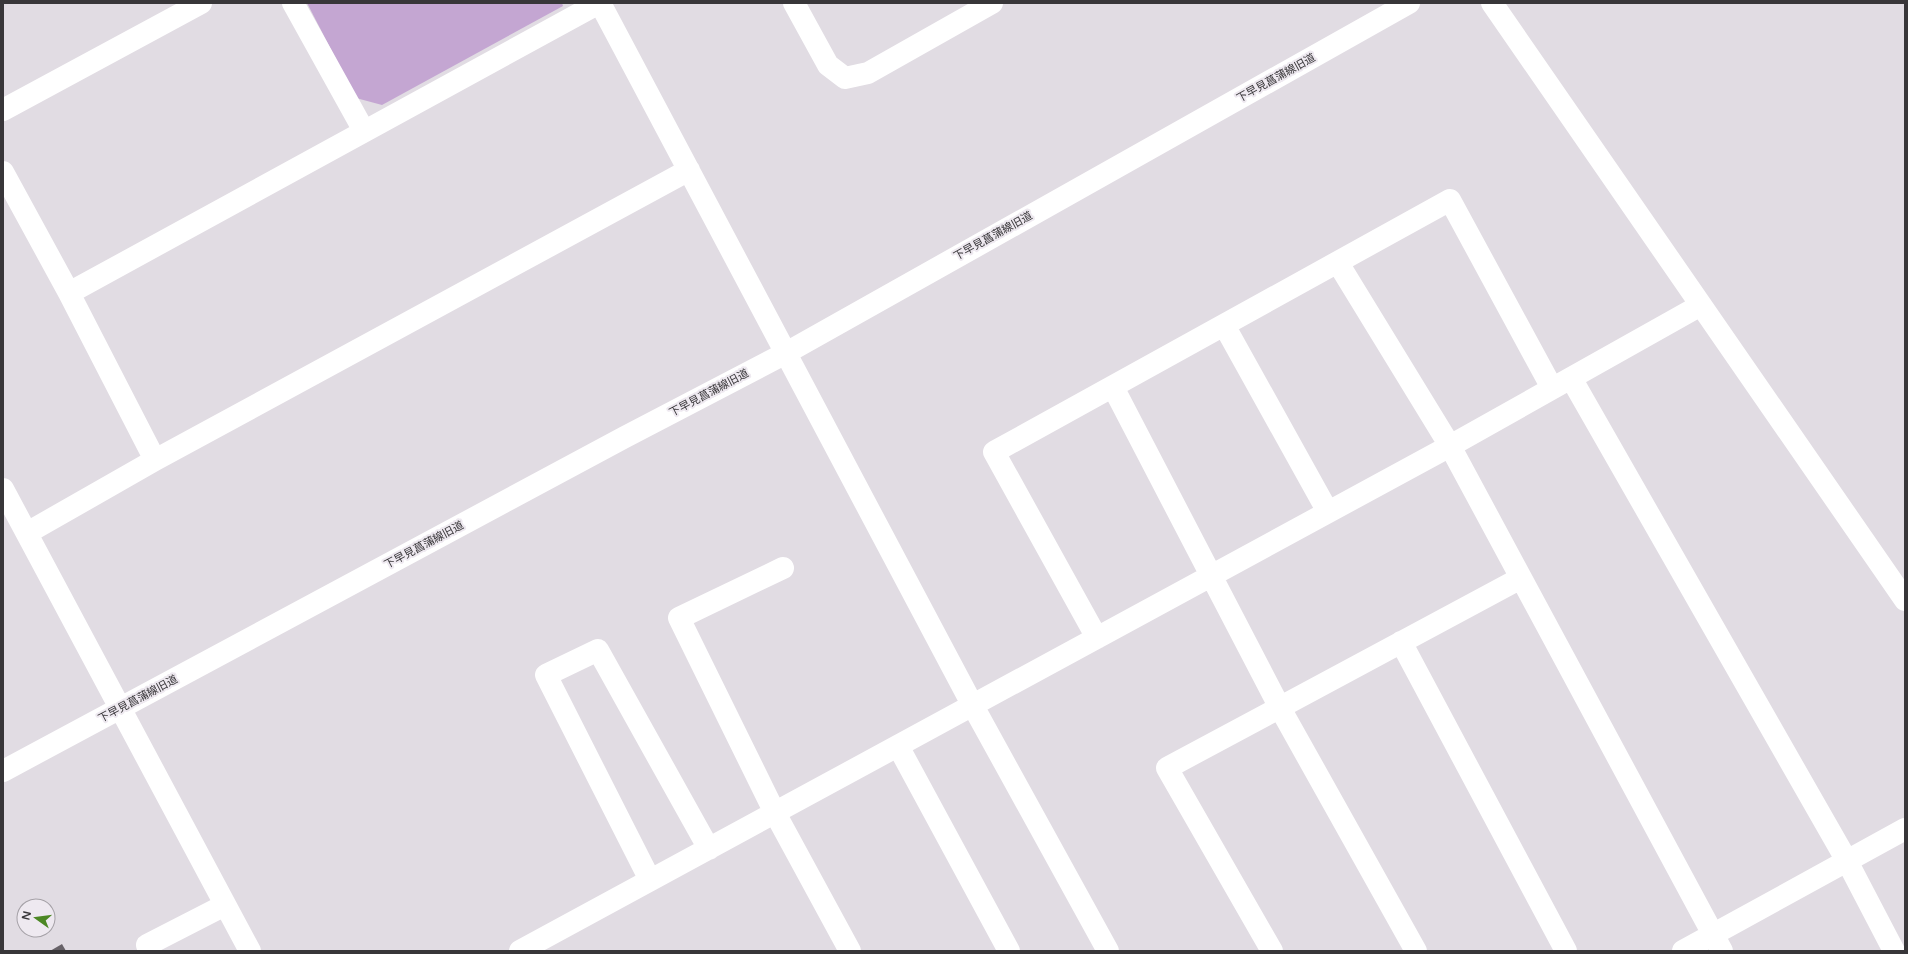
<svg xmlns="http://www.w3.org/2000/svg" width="1908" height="954" font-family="'Varela Round','Noto Sans JP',sans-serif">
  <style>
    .green { fill: #c4a6d2 }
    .building { fill: #676268 }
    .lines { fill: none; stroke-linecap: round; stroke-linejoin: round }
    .minor { stroke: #fff; stroke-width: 22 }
    .labels { text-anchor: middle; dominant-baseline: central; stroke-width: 4; stroke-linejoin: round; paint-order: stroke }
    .street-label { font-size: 11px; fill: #383639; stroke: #eee9f0 }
  </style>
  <rect width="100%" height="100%" fill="#e1dce3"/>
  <path class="green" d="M307 3H562L563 6 382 105 356 98Z"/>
  <path class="building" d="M62 944 66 951H50Z"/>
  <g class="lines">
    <path class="minor" d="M293 3 364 131
      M600 3 973 706 1108 951
      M794 3 828 65 845 78 868 73 992 3
      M1492 3 1905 600
      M3 110 201 3
      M3 172 69 293 155 460
      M1338 263 1450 446 1722 951
      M69 293 599 3
      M1224 325 1328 512
      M1571 378 1847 861 1894 951
      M1113 387 1280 708 1416 951
      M3 489 250 951
      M27 533 155 460 689 170
      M783 568 679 618 775 813 850 951
      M1097 638 994 452 1450 200 1552 388
      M1401 642 1566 951
      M898 746 1009 951
      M3 771 625 437 786 353 1409 3
      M650 880 546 675 598 650 709 849
      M149 951 147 945 225 905
      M520 951 1450 446 1701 305
      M1272 951 1167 768 1521 578
      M1683 951 1905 829"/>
  </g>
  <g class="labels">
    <g class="street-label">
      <text transform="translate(1276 78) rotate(-29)">下早見菖蒲線旧道</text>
      <text transform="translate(993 236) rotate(-29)">下早見菖蒲線旧道</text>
      <text transform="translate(709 393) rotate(-28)">下早見菖蒲線旧道</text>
      <text transform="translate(424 545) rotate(-28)">下早見菖蒲線旧道</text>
      <text transform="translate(138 699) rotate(-28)">下早見菖蒲線旧道</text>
    </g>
  </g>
  <rect width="1908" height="954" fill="none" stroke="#383639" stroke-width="8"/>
  <g transform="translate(36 918) rotate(284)"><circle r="19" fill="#eee9f0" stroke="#a5a1a7"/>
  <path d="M0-3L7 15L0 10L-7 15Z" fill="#4c8724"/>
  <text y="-6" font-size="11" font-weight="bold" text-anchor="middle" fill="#383639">N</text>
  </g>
</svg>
